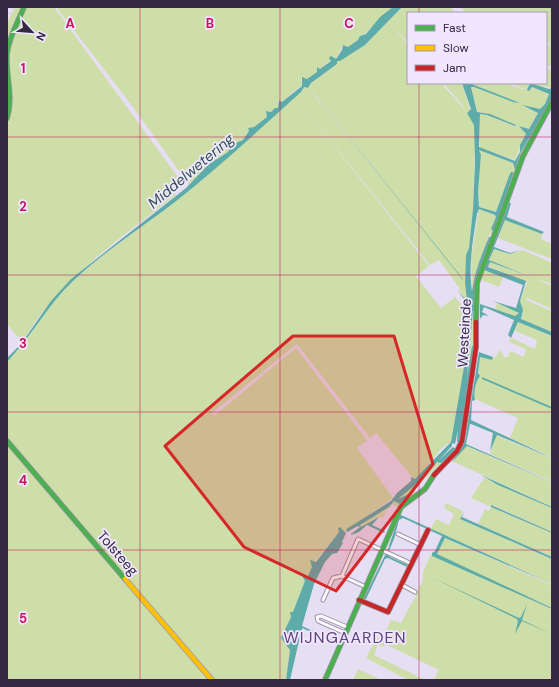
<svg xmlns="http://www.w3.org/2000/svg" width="559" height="687" font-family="'DM Sans',sans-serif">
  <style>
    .green { fill: #cedea8; fill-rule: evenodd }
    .water { fill: #5eacaa }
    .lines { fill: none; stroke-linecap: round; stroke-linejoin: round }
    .street-casing { stroke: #9e96aa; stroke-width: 5 }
    .fast-casing { stroke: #9e96aa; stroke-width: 6 }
    .slow-casing { stroke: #9e96aa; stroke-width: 6 }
    .jam-casing { stroke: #9e96aa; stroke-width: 6 }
    .street { stroke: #fbfafd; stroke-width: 3 }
    .fast { stroke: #4caf50; stroke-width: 4.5 }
    .slow { stroke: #ffc107; stroke-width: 4.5 }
    .jam { stroke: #c62828; stroke-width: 4.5 }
    .rail { stroke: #c1bfc5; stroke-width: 1; stroke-dasharray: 2 4; stroke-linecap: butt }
    .marked { fill: #d62828; fill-opacity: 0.2; stroke: #d62828; stroke-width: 3; stroke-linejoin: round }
    .grid { fill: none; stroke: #c2185b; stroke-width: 1; stroke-opacity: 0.55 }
    .labels { text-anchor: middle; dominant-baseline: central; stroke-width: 3.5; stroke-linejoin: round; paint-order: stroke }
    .street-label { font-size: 14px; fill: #332941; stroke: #f0e6ff }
    .water-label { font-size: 15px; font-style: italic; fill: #32534e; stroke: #f0e6ff }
    .quarter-label { font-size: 16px; letter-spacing: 1px; fill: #5c4579; stroke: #f0e6ff }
    .grid-label { font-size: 13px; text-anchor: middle; font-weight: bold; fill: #c2185b; stroke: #f0e6ff; stroke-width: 3.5; stroke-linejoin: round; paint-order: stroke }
  </style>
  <rect width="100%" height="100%" fill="#e6def3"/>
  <path class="green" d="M15 7H22L7 45V23Z
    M26 7H54L180 180 170 188 176 195C119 239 59 280 22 342L7 324V122C19 97 7 79 9 54 10 38 20 22 26 7Z
    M56 7H393C377 20 365 36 348 47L343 45 336 59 331 60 320 69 317 67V72L307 79 303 78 301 79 302 86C295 89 289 96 282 102L278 100V108H275L271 112 266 111 267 117 254 127 248 128 249 131 243 140H241L232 147 228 152 209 164 189 185 130 103Z
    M402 7H452L453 13H408V43L392 26 408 45V83H441L463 108 464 107 443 83H462L474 122 475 138 473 209 469 248 466 255 465 283 467 300 458 291 460 289 439 260 430 265 297 99 429 266 416 276 441 308 455 297 469 313 465 363 451 442C436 449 428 471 414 479L376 433 370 438 297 344 212 413 214 416 296 348 367 440 357 448 393 498 345 531 338 528 339 532 314 563 307 578 301 574 305 581 298 602 281 638 290 650 286 680H214L7 438V362C31 337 47 306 72 282 103 252 141 228 175 202 219 167 259 129 301 92L304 87 308 88 311 83 337 64V61H340L365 45ZM311 90 421 227 311 91Z
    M459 7H552V67L546 65V44L550 45V43L546 41V13H468Z
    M546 68 552 70V88L529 84 528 90 532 87 549 94 545 104 540 109 523 106 538 113 529 129 519 126 526 134 515 160 480 148V114L487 115 515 126 516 125 486 113 477 112 471 87H474L520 103 469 83H505L524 90V89L510 83H546Z
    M552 98 534 131 493 234 490 233 473 281 472 291 471 259 479 209 496 216 491 231 513 174 496 212 479 207 478 192 481 155 480 153 479 156V150L513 163 514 169 521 152Z
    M505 220 542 234 541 239 552 244V259L498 238Z
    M494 249 510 254 523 250 552 263V284L534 278 552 286V309L527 298 526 300 552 311V332L521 319 523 314 520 301 527 282 488 266 490 262 531 276 490 261 489 260Z
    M484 270 503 277 499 287 481 280Z
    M497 303 518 312V315L515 316 495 309Z
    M472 317 475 319 474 346H472L468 376Z
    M518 322 552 336V457L510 438 518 418 475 399 474 397 476 380 479 378 478 364 481 356 492 360 501 350 504 357H508L510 351 524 357 526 349 509 342 511 338 535 349 537 341 535 339 515 331Z
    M495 435 552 458V481L490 454Z
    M7 444 208 680H7Z
    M466 446 552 482V507L452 461Z
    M437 462 441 463 413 491 416 493 398 508 393 504 387 509 383 518 378 517 361 527 360 525 389 507 394 501 400 504 409 494 398 499 426 476Z
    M484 478 552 508V532L497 507 491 505V507L471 498Z
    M446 503 463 511 460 519 552 559V584L431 529 436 519 449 525 454 514 444 508Z
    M491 507 552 533V557L478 524 485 509 489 511Z
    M445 538 552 585V608L434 555 437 554Z
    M431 554 552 609V680H434L439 670 385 644 383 647 378 645 374 655 425 680H408L366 658 376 638 382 639 391 620 401 623 415 597 419 598 415 595 423 580V572Z
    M358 669 382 680H353Z"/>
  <path class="water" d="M393 7H402L365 45 340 61H337V64L311 83 308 88 304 87 301 92C260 129 219 167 175 202 141 228 103 252 72 282 47 306 31 337 7 362V358L21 344 51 301 71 279 186 188 209 164 228 152 233 144 243 140 249 131 248 128 254 127 267 117 266 111 271 112 275 108H278L279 100 282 102 302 86V77L307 79 317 72V67L320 69 331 61 329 58 331 56 336 59 342 50 343 45 348 47 358 40 360 36 366 34 380 17Z
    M462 83H469L520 103 513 102 474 87H471L477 112 490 114 516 125 515 126 487 115 480 114 479 147 515 161 520 152V145L526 134 519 126 529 129 538 113 522 105 540 109 545 104 549 94 532 87 529 91 527 90 530 83 549 89 552 88V98L521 152 515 170 513 163 479 150 481 155 478 192 479 207 496 212 509 176 511 172H513V174L495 229 493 231 491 229 496 217 495 215 479 209 477 214C473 239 468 267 472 291 474 273 482 254 489 237H492L474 284 475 312 473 310 467 376 472 346H474L461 440 458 446 456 445 459 442H457L458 430 455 444 452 443V446L439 460 453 447 456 449 441 463 437 462 426 476 398 499 409 494 410 497 400 504 394 501 389 507 360 525 361 527 379 517 372 525 385 531 384 533 367 525 359 532 351 535V534L360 527 358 526 347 532 346 530 348 528 391 501 397 493 411 481V477L415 479 451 442 464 367 462 364 465 363 470 311 467 302 458 292 467 300 465 283 466 255 469 248 473 209 475 162 474 125 467 113 471 109Z
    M311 90 463 279V280Z
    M509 203H511L507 217 544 232 542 234 505 220 494 247 510 253 520 250 510 254 494 249 489 260 531 277 490 262 488 267 526 281 520 301 523 310 521 319 552 332V336L518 322 511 338 508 335 514 320 484 307 482 312 489 316 483 315 480 319V304L515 316 519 313 493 301 516 308 523 285 484 270Z
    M479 352 493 357 492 360 480 357 478 373 480 376C476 381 473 392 475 400L472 401 471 420 552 458 497 435 490 451 493 433 471 424H470L466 444 552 482 467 446 452 462 465 441Z
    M482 377 552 407V409L482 379Z
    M481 475 552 507V508L498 485Z
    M491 505 552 532V533L491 507Z
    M401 510V515L552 584 445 538 437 554 552 608V609L432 556V553L435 551 442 536 403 518 399 520 394 539 388 553 390 557 408 565 407 567 388 558 385 559 366 599 363 600 388 549Z
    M464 512 462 517 552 557V559L460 519Z
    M340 527 346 533 342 542 343 543 337 553 332 554 325 562 314 584 302 626 337 642 326 639 302 628V641H299L290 680H286L290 650 281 638 291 617 290 612H293L305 581 301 574 307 578 312 567 310 560 316 562 339 532 338 528Z
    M431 577 519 618 521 617 527 604 522 620 552 634 522 621 515 634 518 621 517 619Z"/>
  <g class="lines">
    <defs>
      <path id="street" d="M398 534 421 545
        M342 576 358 539 412 564
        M402 585 415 592
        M323 600 333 578 342 576 366 587
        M345 633 318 621 317 617 321 616 347 627"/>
      <path id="fast" d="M7 118C14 96 5 76 7 53 9 37 18 22 24 7
        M476 322 477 283 523 156 552 102
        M7 441 125 579
        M325 680 401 507 425 489 434 475"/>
      <path id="slow" d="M125 579 212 680"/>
      <path id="jam" d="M434 475 457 451 462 441 476 347V322
        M359 600 388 612 428 530"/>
    </defs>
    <use href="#street" class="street-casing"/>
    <use href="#fast" class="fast-casing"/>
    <use href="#slow" class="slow-casing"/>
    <use href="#jam" class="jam-casing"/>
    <use href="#street" class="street"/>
    <use href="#fast" class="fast"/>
    <use href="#slow" class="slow"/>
    <use href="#jam" class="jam"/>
    <path class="rail" d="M7 20 13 7"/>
  </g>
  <path class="marked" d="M293 336H394L433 464 336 591 244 547 165 446Z"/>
  <path class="grid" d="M140 7V680M280 7V680M419 7V13M419 83V680M7 137H552M7 275H552M7 412H552M7 550H552"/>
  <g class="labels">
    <g class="street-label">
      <text transform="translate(464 333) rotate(-87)">Westeinde</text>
      <text transform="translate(118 553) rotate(49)">Tolsteeg</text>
    </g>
    <g class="water-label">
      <text transform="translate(191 171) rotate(-40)">Middelwetering</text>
    </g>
    <g class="quarter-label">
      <text x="345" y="637">WIJNGAARDEN</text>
    </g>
  </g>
  <g class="grid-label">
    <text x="70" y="28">A</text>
    <text x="210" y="28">B</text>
    <text x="349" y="28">C</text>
    <text x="23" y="73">1</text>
    <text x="23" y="211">2</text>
    <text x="23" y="348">3</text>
    <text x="23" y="485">4</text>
    <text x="23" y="623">5</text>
  </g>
  <rect width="559" height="687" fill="none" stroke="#332941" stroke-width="16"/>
  <rect x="407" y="12" width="140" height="72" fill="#f0e6ff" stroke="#a49ab3"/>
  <rect x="415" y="25" width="20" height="6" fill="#4caf50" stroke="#a49ab3"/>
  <text x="443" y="32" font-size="12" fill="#332941">Fast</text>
  <rect x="415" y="45" width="20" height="6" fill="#ffc107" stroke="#a49ab3"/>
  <text x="443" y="52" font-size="12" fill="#332941">Slow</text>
  <rect x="415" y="65" width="20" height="6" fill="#c62828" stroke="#a49ab3"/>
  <text x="443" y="72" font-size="12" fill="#332941">Jam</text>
  <g transform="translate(32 32) rotate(116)" stroke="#f0e6ff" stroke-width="3" paint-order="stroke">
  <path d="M0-3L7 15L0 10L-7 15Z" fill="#332941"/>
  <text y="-6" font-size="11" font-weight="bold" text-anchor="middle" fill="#332941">N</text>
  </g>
</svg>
